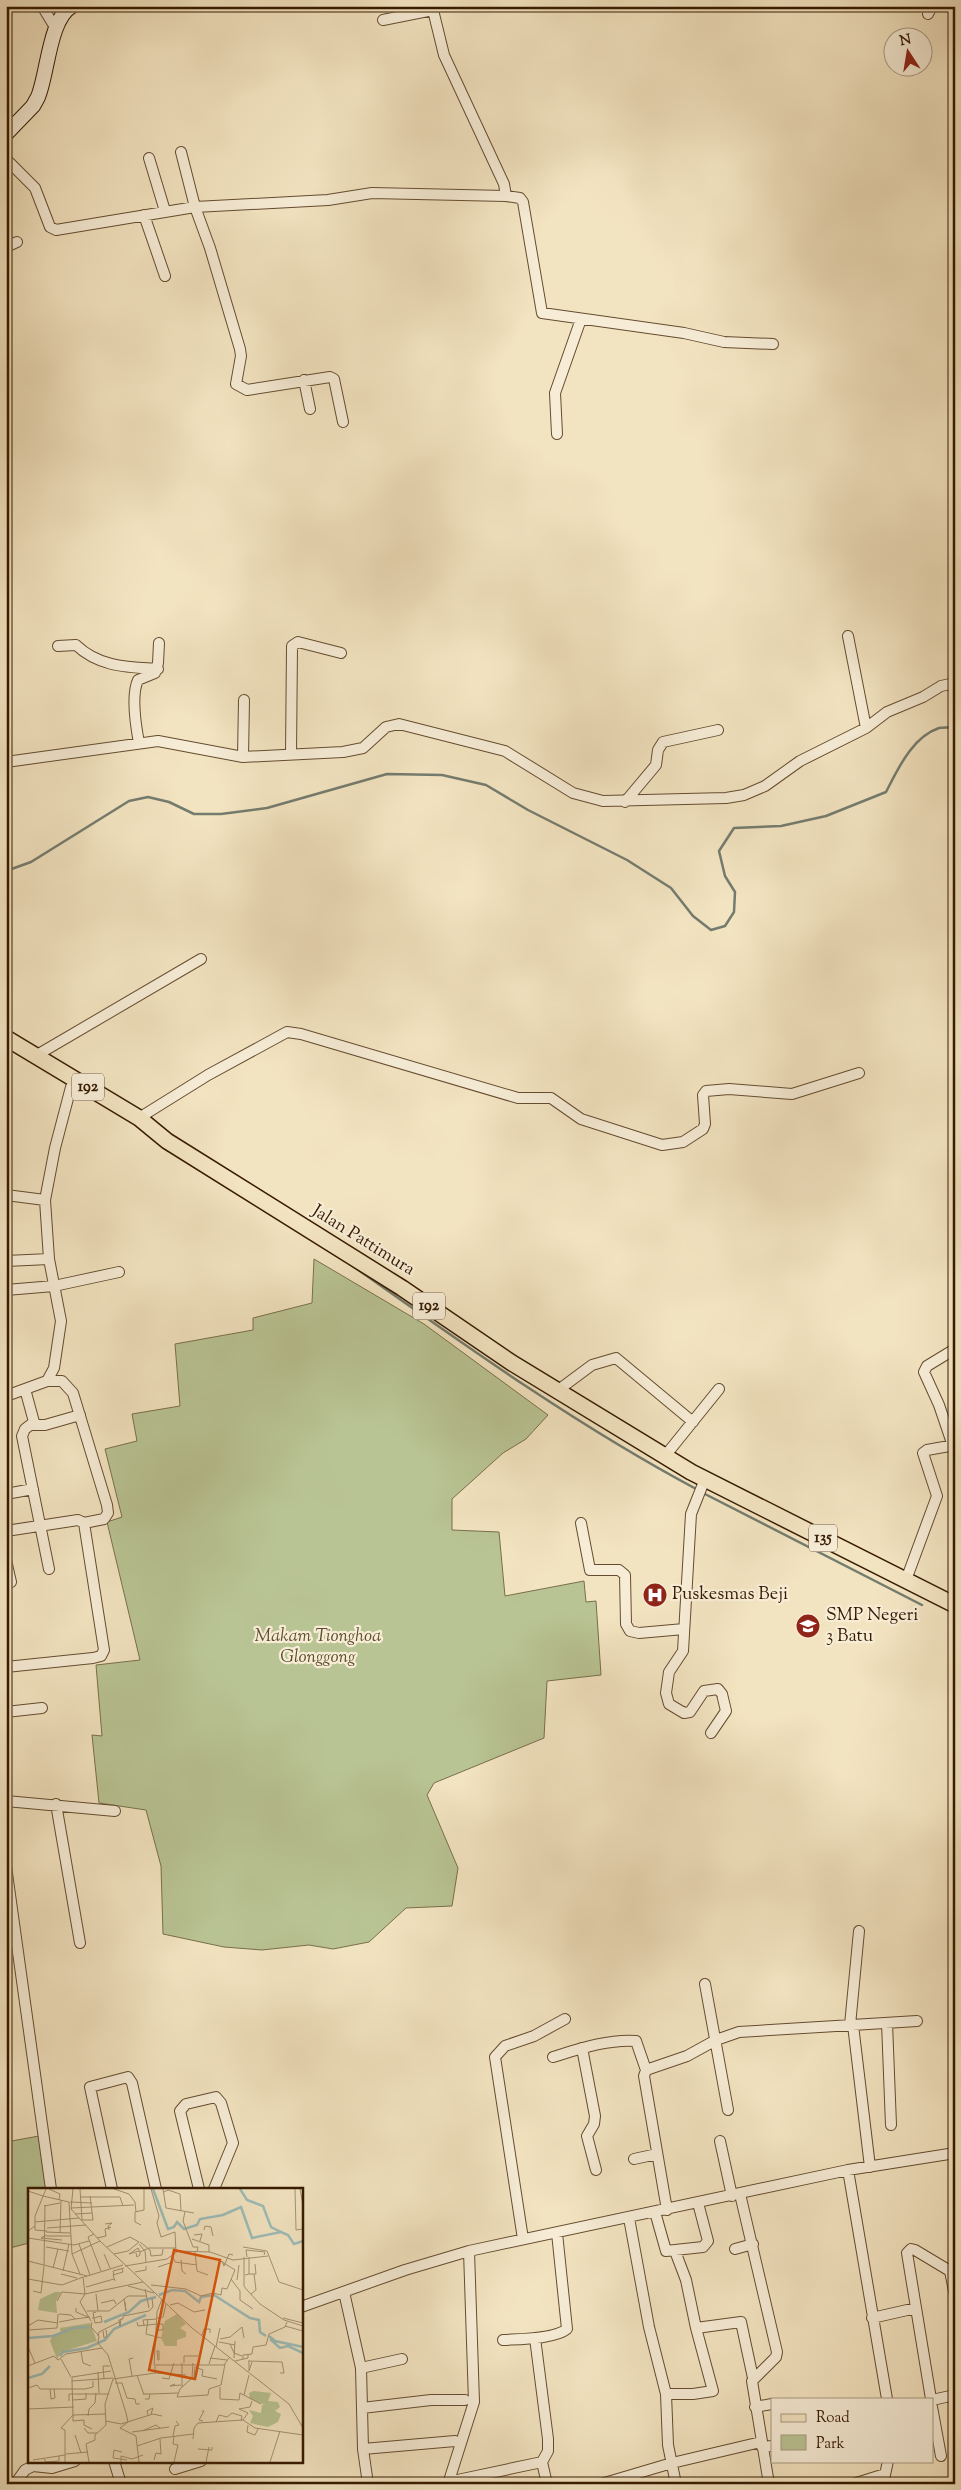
<svg xmlns="http://www.w3.org/2000/svg" width="961" height="2490" font-family="'Sorts Mill Goudy',serif">
  <style>
    .green { fill: #b9c494; stroke: #786f4a }
    .lines { fill: none; stroke-linecap: round; stroke-linejoin: round }
    .stream { stroke: #747c6f; stroke-width: 2.5 }
    .street-casing { stroke: #654c30; stroke-width: 12 }
    .secondary-casing { stroke: #361a00; stroke-width: 16 }
    .primary-casing { stroke: #361a00; stroke-width: 18 }
    .street { stroke: #f7edd7; stroke-width: 10 }
    .secondary { stroke: #f7edd7; stroke-width: 14 }
    .primary { stroke: #f3e4c1; stroke-width: 15 }
    .labels { text-anchor: middle; dominant-baseline: central; stroke-width: 4.5; stroke-linejoin: round; paint-order: stroke }
    .shield { fill: #f7edd7; stroke: #705940; stroke-width: 1 }
    .shield-label { font-size: 16px; font-weight: bold; fill: #361a00 }
    .street-label { font-size: 18px; fill: #361a00; stroke: #f7edd7 }
    .poi-label { font-size: 18px; fill: #361a00; stroke: #f7edd7; text-anchor: start }
    .park-label { font-size: 18px; font-style: italic; fill: #5d4d2c; stroke: #f7edd7 }
    .inset-river { fill: none; stroke: #9dbdb9; stroke-width: 2.5 }
    .inset-road { fill: none; stroke: #a79374; stroke-width: 1 }
    .view { fill: #df560b; fill-opacity: 0.15; stroke: #df560b; stroke-width: 2.5 }
    .inset-edge { fill: none; stroke: #361a00; stroke-width: 2.5 }
  </style>
  <rect width="100%" height="100%" fill="#f3e4c1"/>
  <filter id="stains"><feTurbulence type="fractalNoise" baseFrequency=".004" numOctaves="4"/><feColorMatrix values="0 0 0 0 .2 0 0 0 0 .09 0 0 0 0 .02 0 0 0 .5 -.17"/></filter>
  <radialGradient id="worn" r=".72"><stop offset=".6" stop-color="#630" stop-opacity="0"/><stop offset="1" stop-color="#630" stop-opacity=".3"/></radialGradient>
  <path class="green" d="M314 1259 424 1324 548 1415 526 1439 503 1453 452 1499V1530L499 1532 505 1596 584 1581 586 1602 596 1601 601 1675 547 1681 544 1738 434 1783 427 1795 458 1868 452 1906 406 1908 369 1942 333 1949 309 1945 262 1950 224 1947 163 1934 161 1866 146 1810 99 1803 92 1735 102 1736 96 1665 140 1660 107 1522 122 1517 105 1449 137 1441 132 1414 180 1406 175 1344 253 1330V1318L312 1303Z
    M39 2136 47 2189H29V2243L6 2249V2142Z"/>
  <g class="lines">
    <path class="stream" d="M6 871 31 862 129 801 148 797 169 802 194 814H221L267 808 387 774 442 775 486 785 528 810 627 860 671 888 693 916 711 930 725 926 734 912 735 892 725 876 719 851 734 828 781 826 826 816 886 792C898 769 912 737 939 728 943 727 950 728 955 727
      M350 1264C463 1344 576 1425 698 1490
      M703 1493 922 1605"/>
    <defs>
      <path id="street" d="M42 6 56 29
        M432 6 444 55 504 184 506 196 520 198 523 202 542 313 684 333 724 342 773 344
        M928 14 932 6
        M383 20 433 10
        M181 152 195 207 210 248 240 349 241 356 236 384 247 390 330 377 334 379 343 422
        M149 158 165 211
        M6 159 35 188 50 227 56 230 195 207 328 200 372 193 506 196
        M144 215 165 276
        M6 247 17 242
        M304 380 310 409
        M557 434 555 393 581 319
        M848 636 866 728
        M58 646 76 645C99 667 127 667 158 669
        M139 743C136 727 131 695 138 680L155 673 158 663 159 643
        M291 755 292 646 298 642 341 653
        M243 757 244 700
        M6 762 158 741 243 757 343 752 363 748 386 727 399 724 505 751 573 793 603 801 726 798 744 795 765 786 800 761 866 728 887 712 923 697 941 686 955 683
        M625 802 656 765 658 750 663 742 718 730
        M37 1055 201 959
        M139 1118 208 1075 287 1032 301 1034 518 1098H551L581 1119 662 1145 683 1142 703 1129 705 1124 703 1095 706 1091 729 1089 792 1094 859 1073
        M6 1195 45 1200
        M6 1261 49 1259
        M6 1290 54 1286 119 1272
        M47 1381H62L73 1393 107 1505 108 1513 104 1519 84 1523
        M25 1389 34 1422 25 1429 22 1436 49 1569
        M557 1391 592 1365 616 1358 693 1422
        M6 1396 47 1381 54 1368 61 1321 49 1259 45 1200 55 1148 71 1087
        M32 1425H45L80 1415
        M953 1446 939 1405 924 1372 927 1366 955 1349
        M665 1456 719 1389
        M705 1479 691 1514 683 1651 669 1672 666 1693 669 1704 684 1713 690 1712 704 1691 718 1689 722 1694 726 1711 711 1733
        M6 1494 33 1489
        M581 1523 590 1570H619L625 1575 626 1624 630 1631 639 1633 684 1629
        M6 1531 78 1520 84 1523 104 1650 101 1656 93 1658 6 1667
        M6 1560 11 1582
        M906 1580 937 1496 923 1453 927 1450 955 1445
        M6 1712 42 1708
        M6 1801 115 1811
        M56 1804 80 1943
        M6 1866 51 2189
        M705 1984 728 2110
        M887 2023 891 2125
        M850 2025 859 1931
        M853 2025 870 2167
        M582 2048 595 2116 594 2124 587 2136 596 2170
        M553 2057C579 2049 608 2039 636 2041L646 2070
        M720 2141 732 2196
        M634 2159 657 2154
        M848 2170 887 2399
        M112 2189 90 2087 128 2077 132 2083 156 2189
        M199 2189 180 2111 186 2104 216 2097 221 2103 233 2143 214 2189
        M740 2194 777 2352 776 2357 752 2381 769 2484
        M667 2210 644 2076 646 2070 687 2056 716 2040 739 2032 917 2021
        M655 2212 666 2251 703 2247 708 2241 698 2203
        M629 2218 649 2327 666 2394 668 2445 676 2484
        M523 2239 495 2057 505 2046 534 2036 565 2019
        M735 2249 753 2244
        M950 2271 955 2296
        M344 2292 361 2368 363 2449 368 2484
        M301 2307 405 2270 469 2251 848 2170 955 2153
        M872 2318 916 2308
        M696 2328 741 2322 753 2378
        M535 2338 548 2439V2451L542 2462 547 2484
        M503 2340C519 2339 555 2339 567 2329L557 2233
        M361 2368 402 2359
        M666 2394H693L713 2391 696 2328 686 2280 675 2251
        M931 2399 907 2253 911 2249 915 2250 950 2271 955 2270
        M932 2400 955 2395
        M755 2407 772 2404
        M932 2407 941 2456
        M362 2408 431 2400H465
        M762 2447 772 2446
        M363 2449 455 2441
        M114 2461 121 2484
        M175 2469 201 2461
        M448 2482 542 2462
        M15 2484 25 2470 33 2466 52 2468 75 2461
        M448 2484 474 2402 469 2251
        M601 2484 672 2463 761 2442
        M853 2484 885 2474
        M883 2484 888 2461"/>
      <path id="secondary" d="M6 134 33 106 38 97C48 73 49 19 72 6"/>
      <path id="primary" d="M6 1038 139 1118 167 1141 402 1288 512 1363 691 1472 955 1605"/>
    </defs>
    <use href="#street" class="street-casing"/>
    <use href="#secondary" class="secondary-casing"/>
    <use href="#primary" class="primary-casing"/>
    <use href="#street" class="street"/>
    <use href="#secondary" class="secondary"/>
    <use href="#primary" class="primary"/>
  </g>
  <defs>
    <symbol id="hospital-disc" viewBox="-11 -11 22 22"><circle r="9.5" fill="#8f2418" stroke="#f7edd7"/><path d="M-5-5h3v3.5h4V-5h3V5h-3V1.5h-4V5h-3Z" fill="#fff"/></symbol>
    <symbol id="school-disc" viewBox="-11 -11 22 22"><circle r="9.5" fill="#8f2418" stroke="#f7edd7"/><path d="M0-5L7-2L0 1L-7-2ZM-4 1L0 2.5L4 1V4Q0 6-4 4Z" fill="#fff"/></symbol>
  </defs>
  <g fill-rule="evenodd">
    <use href="#hospital-disc" x="641" y="1581" width="28" height="28"/>
    <use href="#school-disc" x="794" y="1612" width="28" height="28"/>
  </g>
  <g class="labels">
    <g class="shield">
      <rect x="72" y="1073.5" width="32" height="27" rx="4"/>
      <rect x="413" y="1292.5" width="32" height="27" rx="4"/>
      <rect x="809" y="1524.5" width="28" height="27" rx="4"/>
    </g>
    <g class="shield-label">
      <text x="88" y="1087">192</text>
      <text x="429" y="1306">192</text>
      <text x="823" y="1538">135</text>
    </g>
    <g class="street-label">
      <text transform="translate(363 1241) rotate(32)">Jalan Pattimura</text>
    </g>
    <g class="poi-label">
      <text x="672" y="1595">Puskesmas Beji</text>
      <text x="826" y="1616">SMP Negeri<tspan x="826" dy="21">3 Batu</tspan></text>
    </g>
    <g class="park-label">
      <text x="318" y="1637">Makam Tionghoa<tspan x="318" dy="21">Glonggong</tspan></text>
    </g>
  </g>
  <g transform="translate(28 2188)">
    <rect width="275" height="275" fill="#f3e4c1"/>
    <path d="M27 104H33L28 113 29 125 10 122 12 111ZM149 126 158 136 152 140 158 144V149L149 152V158H137L133 150 137 133ZM62 135 69 153 33 164 29 171 22 153 25 147 33 145 32 140ZM226 203 243 205 240 213 250 214 252 219 247 223 253 226 250 234 240 239 222 235 225 228 221 222 233 225 234 217H237L222 211 221 205Z" fill="#b9c494"/>
    <path class="inset-river" d="M125 1 140 41 146 39 149 34 156 41 169 37 172 31 195 27 213 19 224 50 253 44 260 47 266 56 275 53M212 1 219 12 235 18 243 39 253 44M131 107 144 102 157 103 171 114 173 109 186 107 222 130 231 132 232 144 238 148M76 134 101 124 113 113 128 109M241 148 247 153 275 159M0 150 25 148 46 140 61 139M242 151 252 160 260 158 275 165M32 168 35 164 59 160 77 152 86 141 118 127M0 190 14 186 22 178"/>
    <path class="inset-road" d="M21 1 32 6 31 12M45 1 43 21 72 53 164 140 261 216 275 240M52 1 54 32M86 1 101 6 107 14 108 24M123 1 131 28 129 35 133 49 147 44 148 64M135 1 138 20 166 25M267 1 268 42 275 41M272 1 275 17M0 3 15 8M136 4 140 2 152 6 153 23M15 8 41 14 44 66 52 86M53 9H92L95 18M42 14 64 15M16 18 32 15M43 20 106 17M157 24 155 33 165 59H170L169 64M47 26 64 25M54 32H65L62 8M7 34 51 30M77 36 84 35 80 38 81 42M113 37 107 34V24L116 22V1M7 38V42L19 43M19 40 58 37M176 42 177 38 183 39 185 48M0 43 7 38V28L18 1M18 44 42 45M32 45 33 12M66 46 60 49 73 83M18 47 13 50 34 52M166 47 174 46 172 53M18 48H43M0 50 46 57 61 53M69 50 78 48 77 41 83 39M164 51 181 57V64M112 54 122 62 123 68 134 67 135 61M51 56 62 87M111 56 117 63 118 74M18 59 41 63M79 59 102 49 111 54 100 63 86 66M215 59 239 63 251 94 275 102M112 64 121 60H148M167 64 169 83 180 87M108 65 109 69 112 67V64L111 63V62L110 60 101 66 111 63M44 66 72 53M76 66 82 80M145 69 147 74 169 77M216 69V98L219 102 232 116 256 132 275 138M219 69 218 62 237 64 236 67M153 72 154 83 158 86M0 73 59 88M194 73 196 78 201 66 205 67M16 77 17 17M97 78 139 71 150 63 182 64 205 72 240 68M130 79 145 74M25 80 30 61M35 83 41 56M107 84 118 82V78M33 86 49 90M221 86H228L227 76M86 87 85 83 96 80M217 87 221 86V69M55 89 57 106M56 89 95 77M0 91 34 97 55 89M203 91 212 103V112L225 121M209 92 211 77M87 93 85 87 95 84 94 81M123 97 158 101 173 108 185 105 193 107 194 100 199 101 207 82 191 72M100 98 126 105M58 99 86 91M117 101 121 120M5 103 13 105 16 78M57 106 115 94M57 106 52 114 63 133M68 106 70 123M223 106 228 102 226 86M96 111 98 123 97 114M29 113 34 104 57 106M73 115 86 112 88 116M142 117 150 115 166 124 177 122M48 120V124L60 129M59 123H81L100 108H118M31 126 43 127 47 131 62 129M64 130H66L73 128 74 134 67 135 65 125 68 124M129 130 135 129 138 116M255 130 275 135M93 131 92 138 91 132H92L93 131H95V128L121 123 125 119 124 110M120 131 118 146 133 150M31 134 47 131M64 134 63 139 71 148 70 155 80 167 98 225 100 234 92 240 108 248 111 274M109 134 110 138 129 136M116 137 115 132 129 131M0 138 10 132 30 135M257 138 275 143M0 142 29 140 30 126M128 142H135V136H129M75 143 76 150 79 148 78 142M174 147 176 141H182V145M70 148 71 144 91 134M192 151 202 149 214 139 216 150M191 154 207 157M202 156 206 165 214 168M0 159 7 175M188 159 192 140M53 163 55 175 63 178M129 163H131V172H130ZM182 170 199 172M206 170 207 153M33 171 43 189M215 171V167L224 166 225 159 238 157 241 146 257 139 259 134M207 173 220 170V166M220 173 254 174 256 185H252M221 173V183L224 174M156 175V168H170M165 175 164 190 152 201 149 209 180 207 181 201 193 197 197 176M181 176 187 158M126 177 129 124 134 111M0 178 26 168 30 172 38 166 74 160M70 184 71 205M127 185 158 187M109 187 116 207M104 188 101 171 105 170M166 189 167 179 175 182 174 188 189 191M134 190 141 191 146 175M76 191 75 178H82M85 191 127 185V177H196L201 170M44 193V189L83 183M44 193 85 190M87 195H94L99 210 107 211 108 216H112M147 196 142 198 153 197M154 199V175M192 199V211L211 212 212 205 233 216M0 200 9 197 12 201H57L65 199V193M22 201 23 211 27 210 26 201M116 206H122L121 211H117M122 206 150 205M216 207 221 187M45 212 58 211V205M41 213V206H81M0 221 46 219M174 223H176L171 232 175 233M120 227 119 223 125 220 123 226M60 228 61 221 67 215 68 205M215 232 227 240 275 247M45 233V227L78 226M45 233 56 232V237L64 241M78 233 93 236 125 226 134 228M188 234 191 227 199 229 204 225 214 228 213 233M220 237 219 244 227 247 230 241M56 240 60 245H69M114 243 128 237 132 240M104 244 141 239M47 247 53 265M145 248 147 238 151 237 148 233M146 248 145 256 150 257 146 274M165 251 166 240 170 235 215 232 220 225 211 221 222 219 224 213M109 258 133 250 165 246M170 261 184 262V259M94 264 86 262 85 270 99 272M38 266 60 264M16 271 18 274 31 273V268M5 272 37 267M126 272 128 265 133 266 132 251M37 274V242L33 240 45 227 44 193M61 274 58 256 67 252V247L78 237 77 216 85 191M93 274V268L104 271 115 267M178 274 181 259M242 274 252 243"/>
    <path class="view" d="M146 62 192 72 167 191 121 182Z"/>
    <rect width="275" height="275" class="inset-edge"/>
  </g>
  <rect width="961" height="2490" fill="none" stroke="#f3e4c1" stroke-width="25"/>
  <rect x="8" y="8" width="946" height="2475" fill="none" stroke="#361a00" stroke-width="2.5"/>
  <rect x="12" y="12" width="936" height="2465" fill="none" stroke="#361a00"/>
  <rect x="771" y="2398" width="162" height="65" fill="#f7edd7" stroke="#aa9981"/>
  <rect x="781" y="2414" width="25" height="8" fill="#f3e4c1" stroke="#aa9981"/>
  <text x="816" y="2422" font-size="15" fill="#361a00">Road</text>
  <rect x="781" y="2435" width="25" height="15" fill="#b9c494" stroke="#aa9981"/>
  <text x="816" y="2448" font-size="15" fill="#361a00">Park</text>
  <g transform="translate(908 52) rotate(348)"><circle r="24" fill="#f7edd7" stroke="#aa9981"/>
  <path d="M0-4L9 19L0 12L-9 19Z" fill="#8f2418"/>
  <text y="-8" font-size="14" font-weight="bold" text-anchor="middle" fill="#361a00">N</text>
  </g>
  <rect width="100%" height="100%" filter="url(#stains)"/>
  <rect width="100%" height="100%" fill="url(#worn)"/>
</svg>
